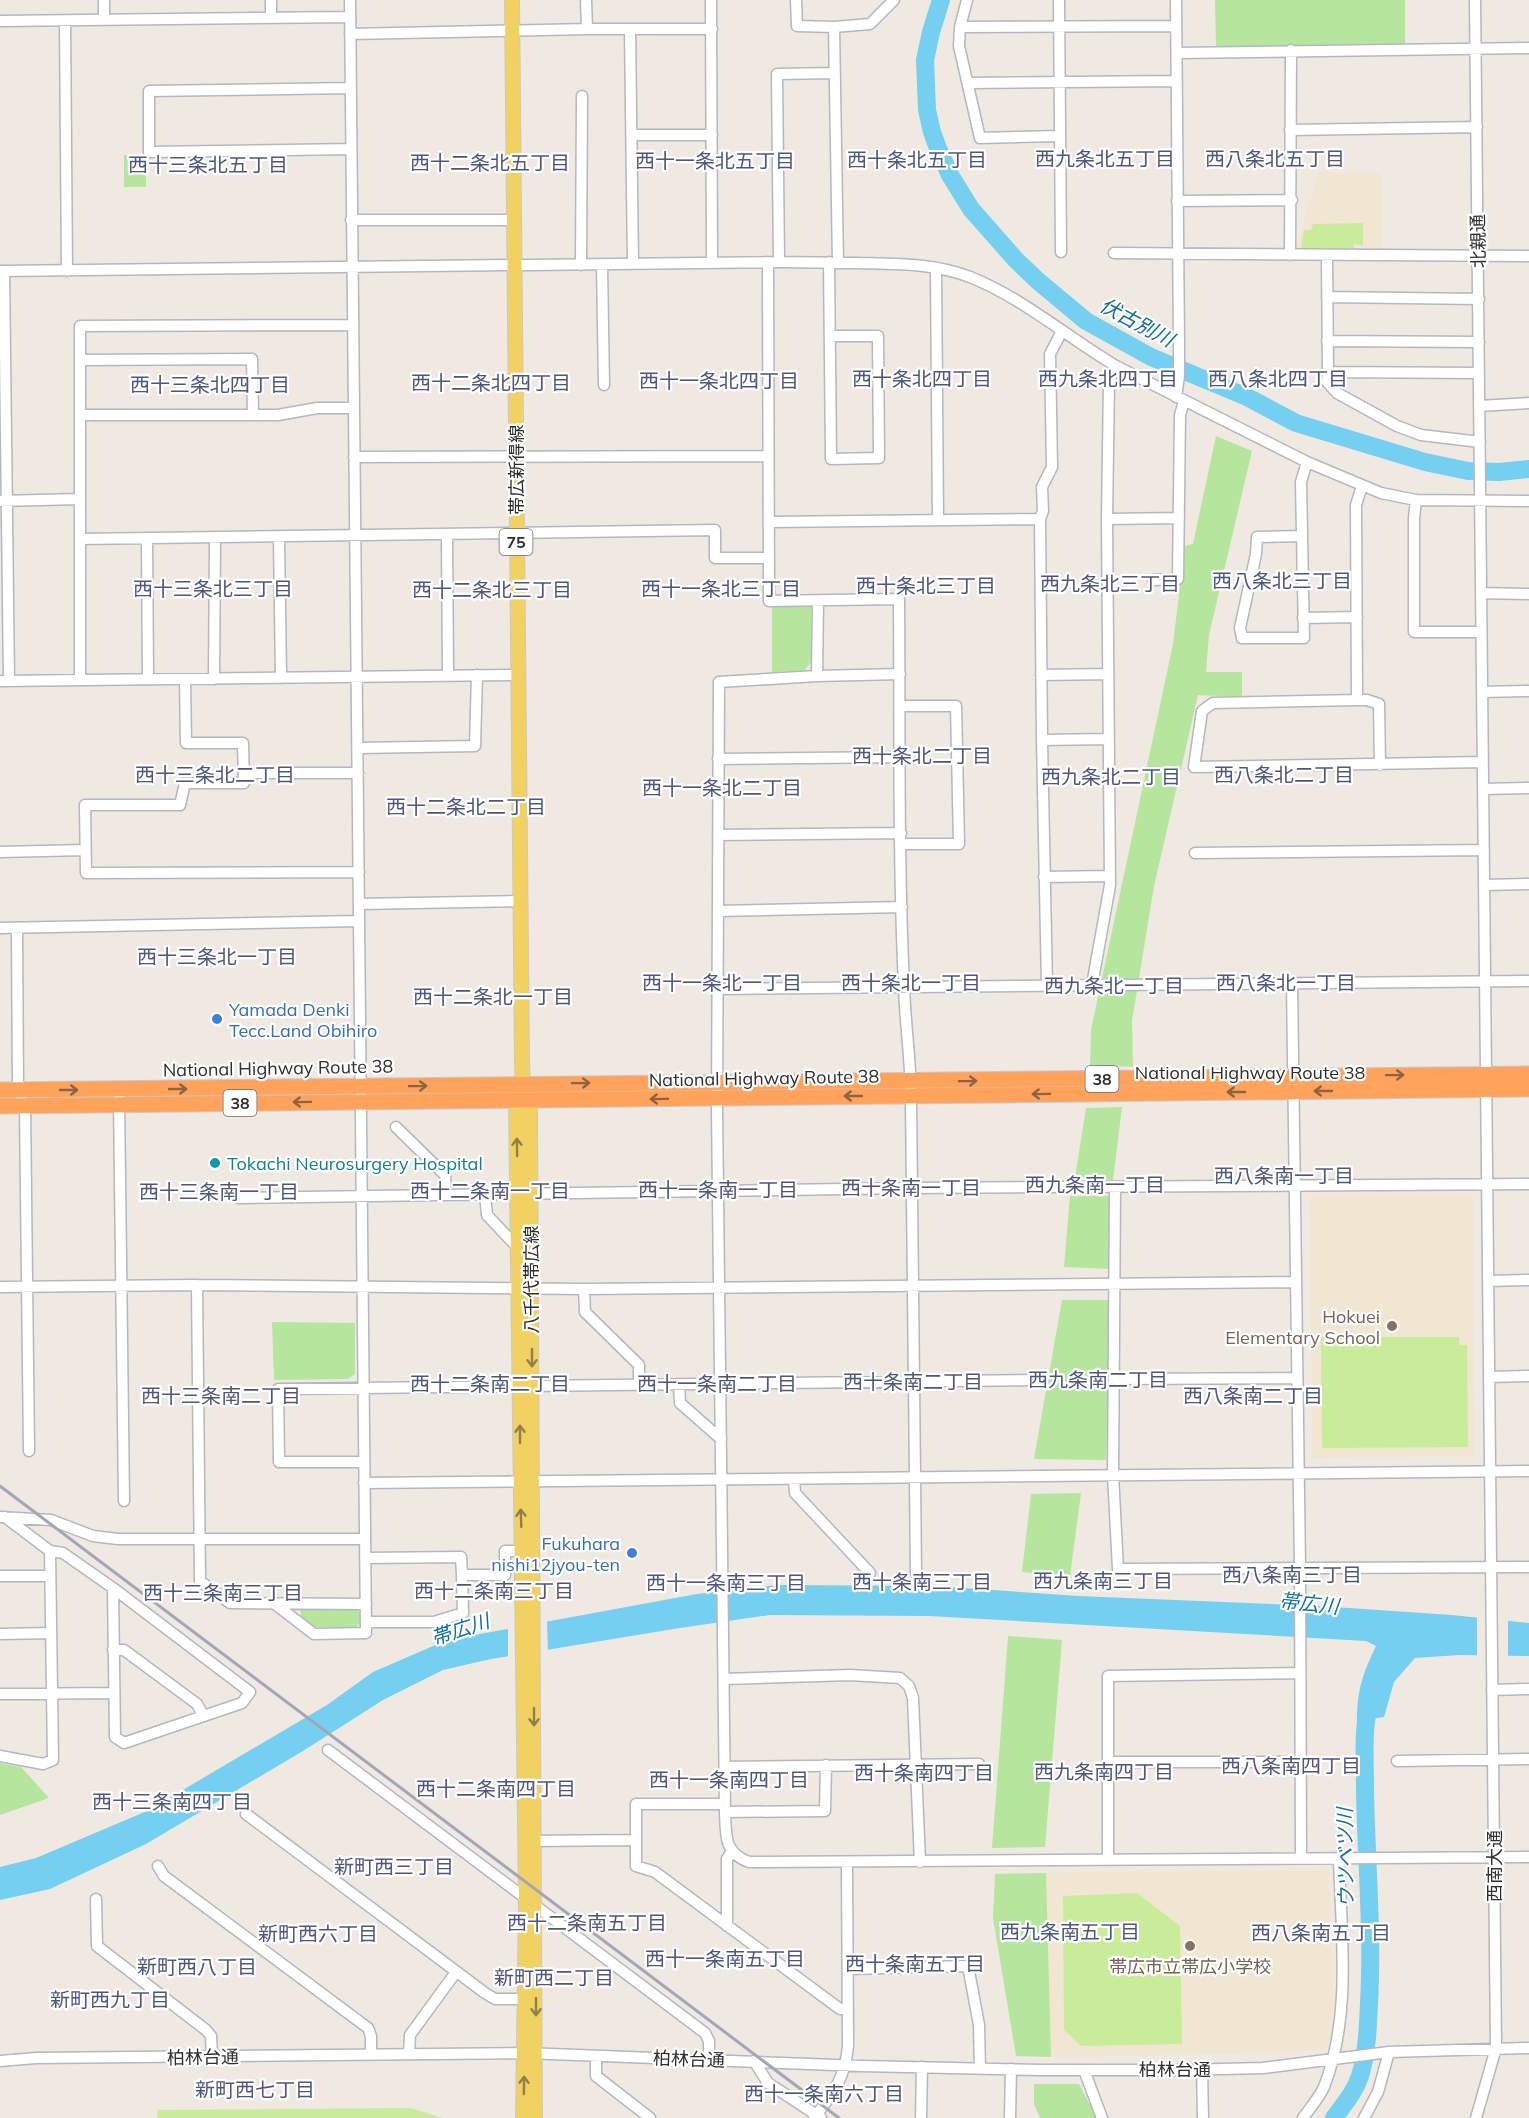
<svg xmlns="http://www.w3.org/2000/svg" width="1529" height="2118" font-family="Mulish,'Noto Sans JP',sans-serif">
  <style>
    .education { fill: #f0e6d1 }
    .green { fill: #b6e59e }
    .pitch { fill: #c9ec9a }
    .water { fill: #75cff0 }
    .pier { fill: #efe9e1 }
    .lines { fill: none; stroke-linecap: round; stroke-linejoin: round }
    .river { stroke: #75cff0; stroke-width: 18 }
    .minor-casing { stroke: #b4b7c1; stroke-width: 13 }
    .major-casing { stroke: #c9c9c9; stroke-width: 16 }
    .highway-casing { stroke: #c9c9c9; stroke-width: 17 }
    .minor { stroke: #fff; stroke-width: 10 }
    .major { stroke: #f2d163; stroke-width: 14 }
    .highway { stroke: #ffa35c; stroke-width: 15 }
    .rail { stroke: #a3a6b8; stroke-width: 3 }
    .oneway { stroke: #8c6343 }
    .oneway2 { stroke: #908048 }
    .shop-dot { fill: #3f7fe0; stroke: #fff; stroke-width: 2 }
    .culture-dot { fill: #0f9aa8; stroke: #fff; stroke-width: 2 }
    .education-dot { fill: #8d6e63; stroke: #fff; stroke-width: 2 }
    .labels { text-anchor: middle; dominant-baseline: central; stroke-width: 4.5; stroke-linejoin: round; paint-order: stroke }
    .shield { fill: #fff; stroke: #6d6d6d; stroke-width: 1.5 }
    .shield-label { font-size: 16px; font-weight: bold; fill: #2e2e2e }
    .street-label { font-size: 18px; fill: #2e2e2e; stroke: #fff }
    .shop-label { font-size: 18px; fill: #366cbe; stroke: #fff; text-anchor: start }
    .culture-label { font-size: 18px; fill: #0d838f; stroke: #fff; text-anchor: start }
    .education-label { font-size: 18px; fill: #785e54; stroke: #fff; text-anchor: end }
    .neighbourhood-label { font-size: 20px; fill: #4d5680; stroke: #fff }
    .water-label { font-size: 20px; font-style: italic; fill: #0d6fa3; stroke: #fff }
  </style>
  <rect width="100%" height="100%" fill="#efe9e1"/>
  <path class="education" d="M1318 172 1381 173V251H1296Z
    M1473 1195 1474 1456 1312 1458 1310 1196Z
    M1329 1870 1334 2019 1329 2047 1277 2053 1051 2057 1046 1873Z"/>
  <path class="green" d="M1215 0H1405V45L1216 47Z
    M124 155H139L146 161V187H124Z
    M1216 436 1252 451 1209 635 1206 672H1242V697L1198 695 1154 886 1132 1021 1133 1067 1090 1065 1091 1030 1173 644 1185 546 1193 544Z
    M772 606H811L812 661 804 671 772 672Z
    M1122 1107 1113 1180 1075 1178 1086 1108Z
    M1070 1196H1112V1269L1064 1267Z
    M1062 1300H1111L1106 1460 1034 1459Z
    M272 1322 355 1323V1374L348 1379 274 1380Z
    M1081 1493 1070 1576 1022 1572 1031 1494Z
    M356 1607 360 1614 361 1622 355 1628 315 1627 301 1617V1608Z
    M1008 1636 1062 1640 1045 1847 992 1848Z
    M0 1763 21 1767 49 1798 0 1815Z
    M1046 1873 1051 2057 1016 2056 993 1918 995 1874Z
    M1034 2084H1079L1097 2118H1040L1034 2104Z"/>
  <path class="pitch" d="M1363 223V245L1354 244V249H1301L1304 230H1311L1313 224Z
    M1321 1337H1459V1345H1467L1468 1447 1322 1448Z
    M1137 1893 1180 1926 1182 2044 1081 2046 1064 2030 1063 1896Z
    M411 2108 442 2118H157L158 2110Z"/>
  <path class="water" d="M779 1585 936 1586 1078 1596 1319 1606 1452 1615 1529 1623V1656L1459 1655 1415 1658 1394 1682 1384 1717 1357 1721C1357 1690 1363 1673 1376 1646L1366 1641 929 1616 770 1615 680 1628 491 1659 443 1670 383 1700 303 1751 146 1844 50 1889 0 1900V1867L36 1858 147 1811 327 1705 373 1672 447 1640 697 1594Z"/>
  <path class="pier" d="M1477 1615 1508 1618V1659L1477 1658Z
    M547 1618 548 1653 508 1659V1625Z"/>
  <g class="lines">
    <path class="river" d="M941 0 931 32 925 60 927 110 932 132 939 151 950 175 971 209 1016 260 1038 281 1086 321 1151 357 1247 397 1296 423 1425 462 1468 471 1499 472 1529 469
      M1334 2118C1344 2104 1355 2092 1360 2076 1367 2053 1368 2027 1369 2003 1373 1931 1366 1860 1365 1788 1365 1758 1362 1726 1371 1697"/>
    <defs>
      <path id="minor" d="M104 0V19
        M271 0V17
        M586 0 587 29
        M711 0 712 263
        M796 0 797 26 834 27 870 24 894 0
        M967 0 960 27 959 46 980 138 1060 136
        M1059 0 1061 252
        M1176 0 1179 345V376L1176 397
        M1475 0 1496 2048 1476 2118
        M0 21 349 17
        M65 21 67 271
        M834 27 838 263
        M960 27 1176 26
        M630 30 633 264
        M350 34 587 29H712
        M1177 53 1529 48
        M968 83 1176 81
        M351 88 149 91V152L351 149
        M1290 130 1477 127
        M632 135H712
        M1177 201 1292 200
        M351 220H514
        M1114 253 1529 256
        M1290 255 1291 50
        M1327 255 1328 372 1479 373
        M768 262 769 601 899 599C900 728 898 858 904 986 905 1024 911 1061 911 1099 914 1257 915 1415 916 1573
        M779 262 777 74 834 73
        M829 262 831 459 879 458 878 336H830
        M581 265 582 96
        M602 265 604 385
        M936 268 938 520
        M0 271 779 262C805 262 831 263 857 263 895 264 934 263 970 277 1023 298 1067 337 1116 366L1307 462 1381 493 1416 500 1529 501
        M4 271 9 681
        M1327 297 1479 299
        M1327 341 1479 342
        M80 360 252 359 253 415
        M1328 372 1327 382 1337 393 1397 426 1421 435 1480 442
        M1479 406 1529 403
        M80 415V326L353 325
        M354 457 768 456
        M1416 500 1414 518V632H1481
        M0 501 79 499
        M1107 519 1179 518
        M770 522 1040 519
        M447 535 448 675
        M1302 536 1257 537 1256 554 1240 628 1242 638H1304L1301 482 1307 462
        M279 537 281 678
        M147 538 148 679
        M80 539 715 530V558H769
        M1153 580 1178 579 1180 415 1184 401
        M1481 593 1529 594
        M1303 618 1357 617
        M900 674 817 676 719 682 717 1108 725 1812C726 1836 724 1853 749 1862L1529 1857
        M1041 675 1108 674
        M817 676 818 601
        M214 679 215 538
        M80 680V415H278L317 408H353
        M185 680 186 743H243L244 783H185L180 805H85L86 873 359 872
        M0 681 518 675
        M1482 692 1529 691
        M1357 700 1356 505 1362 486
        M901 706H956L959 844H901
        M1042 740 1109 739
        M358 748 475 746 477 675
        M718 759 901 757
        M1380 765 1379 704 1367 700H1357L1213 703 1202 711 1194 767 1483 762
        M245 773H358
        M1483 789 1529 788
        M718 835 901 833
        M0 852 85 850
        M1195 853 1484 850
        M1044 877 1110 876
        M1485 885 1529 884
        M359 904 521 901
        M718 911 902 907
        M0 928 359 921
        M17 928 18 1090 25 1106 29 1451
        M1292 983 1300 1567 1301 1858
        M1092 985 1110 885 1107 519 1109 381 1116 366
        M1047 986 1042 740 1040 519 1043 511 1042 487 1052 467 1050 354 1062 331
        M717 989 1529 981
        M119 1099 124 1501
        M396 1127 445 1175 446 1194
        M1115 1187 1113 1475 1118 1569 1529 1567
        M485 1194 487 1215 519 1249
        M239 1198 911 1188 1529 1184
        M1488 1281 1529 1280
        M197 1285 200 1581 230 1603 366 1604
        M0 1287 197 1285 584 1289 1296 1282
        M584 1289 585 1312 639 1365V1384
        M1489 1377 1529 1376
        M1115 1379 1297 1378
        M679 1384 680 1403 721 1439
        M364 1462H279L278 1389 1036 1380
        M794 1479 795 1493 870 1573
        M364 1483 1529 1471
        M0 1517 51 1520 93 1536 118 1539H365
        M50 1551 63 1553 113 1588 250 1692 242 1703 124 1743 115 1737 113 1588
        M365 1558 461 1557 462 1575H505V1551H522
        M0 1576H50
        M275 1604 314 1634 366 1633 350 0
        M366 1622H434L463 1613 462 1575
        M0 1634 51 1633
        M113 1650H124L197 1704 203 1715
        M724 1679 850 1675 900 1678 909 1686 913 1698 920 1862
        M1492 1690 1529 1689
        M0 1694 113 1693
        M328 1750 705 2033 709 2041V2060
        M0 1756 43 1764 53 1760 50 1551 5 1517
        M1397 1761 1529 1759
        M1108 1762H1301
        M725 1767 979 1764
        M725 1804H636V1866L655 1872 840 2009H848
        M725 1812 825 1811 826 1765
        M246 1814 485 1993 495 1999H524
        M528 1841 636 1840
        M1108 1859V1676L1300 1673
        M158 1866 164 1876 368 2028 371 2036V2054
        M96 1899 97 1946 206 2030 211 2036 212 2057
        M727 1926V1859L732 1851
        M848 1969 968 1966 979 2025 980 2068
        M409 2054 410 2035 456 1972
        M596 2056V2076L650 2118
        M0 2061 36 2058 525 2053 862 2066 1040 2070H1182L1263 2068 1389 2052 1529 2048
        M754 2061 768 2083 821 2118
        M1202 2069 1203 2118
        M1084 2070 1102 2118
        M814 2118C833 2093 845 2079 848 2046L847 1862
        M921 2118 922 2067
        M1010 2118 1011 2069
        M1303 2118C1310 2108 1319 2098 1324 2087 1352 2015 1341 1934 1339 1858
        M1364 2118 1378 2092 1389 2052"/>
      <path id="major" d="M512 0 522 1062 523 1084 516 1101 526 1900 523 2118
        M526 1091 530 1101V1116L535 2118"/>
      <path id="highway" d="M0 1090 1529 1074
        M0 1106 1529 1089"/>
    </defs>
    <use href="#minor" class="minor-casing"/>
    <use href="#major" class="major-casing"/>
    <use href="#highway" class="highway-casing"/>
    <use href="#minor" class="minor"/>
    <use href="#major" class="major"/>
    <use href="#highway" class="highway"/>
    <path class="rail" d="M0 1486 839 2118"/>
  </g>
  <defs><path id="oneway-shaft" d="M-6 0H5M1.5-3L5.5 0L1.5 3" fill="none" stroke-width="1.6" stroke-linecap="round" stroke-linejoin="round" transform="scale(1.5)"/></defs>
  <g class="oneway">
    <use href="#oneway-shaft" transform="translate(1395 1075) rotate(-1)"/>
    <use href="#oneway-shaft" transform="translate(968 1081) rotate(-1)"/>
    <use href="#oneway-shaft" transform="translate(581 1083) rotate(-1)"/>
    <use href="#oneway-shaft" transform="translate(418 1086) rotate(-1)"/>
    <use href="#oneway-shaft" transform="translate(178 1089)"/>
    <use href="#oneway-shaft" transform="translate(69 1090)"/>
    <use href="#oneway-shaft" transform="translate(1323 1091) rotate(180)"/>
    <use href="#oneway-shaft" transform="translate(1236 1092) rotate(180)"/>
    <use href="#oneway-shaft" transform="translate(1041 1094) rotate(179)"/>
    <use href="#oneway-shaft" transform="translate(853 1096) rotate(180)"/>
    <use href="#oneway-shaft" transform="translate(659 1099) rotate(179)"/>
    <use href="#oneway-shaft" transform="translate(302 1102) rotate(179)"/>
  </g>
  <g class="oneway2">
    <use href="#oneway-shaft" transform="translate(517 1147) rotate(-91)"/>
    <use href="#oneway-shaft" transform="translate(532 1358) rotate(90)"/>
    <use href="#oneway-shaft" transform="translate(520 1434) rotate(-90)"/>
    <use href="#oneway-shaft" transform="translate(521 1518) rotate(-92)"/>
    <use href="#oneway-shaft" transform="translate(534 1717) rotate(90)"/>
    <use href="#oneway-shaft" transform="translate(536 2007) rotate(90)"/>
    <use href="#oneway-shaft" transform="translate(524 2085) rotate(-89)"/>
  </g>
  <g class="shop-dot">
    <circle cx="217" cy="1019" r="6"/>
    <circle cx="632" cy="1553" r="6"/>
  </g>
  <circle class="culture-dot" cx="215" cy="1163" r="6"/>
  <g class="education-dot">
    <circle cx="1392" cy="1326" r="6"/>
    <circle cx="1190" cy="1946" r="6"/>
  </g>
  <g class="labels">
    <g class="shield">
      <rect x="499.5" y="529" width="33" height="26" rx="4.5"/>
      <rect x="1085.5" y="1066" width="33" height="26" rx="4.5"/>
      <rect x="223.5" y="1090" width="33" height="26" rx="4.5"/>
    </g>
    <g class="shield-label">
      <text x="516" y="542">75</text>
      <text x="1102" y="1079">38</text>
      <text x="240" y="1103">38</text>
    </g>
    <g class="street-label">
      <text transform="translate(1478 241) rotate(-91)">北親通</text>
      <text transform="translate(516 470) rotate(-90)">帯広新得線</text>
      <text transform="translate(278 1068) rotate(-1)">National Highway Route 38</text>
      <text x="1250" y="1072">National Highway Route 38</text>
      <text transform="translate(764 1078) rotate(-1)">National Highway Route 38</text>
      <text transform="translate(531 1280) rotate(-90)">八千代帯広線</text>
      <text transform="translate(1494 1866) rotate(-90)">西南大通</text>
      <text transform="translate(203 2057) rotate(-1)">柏林台通</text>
      <text transform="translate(689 2059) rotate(2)">柏林台通</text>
      <text x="1175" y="2069">柏林台通</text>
    </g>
    <g class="shop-label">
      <text x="229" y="1009">Yamada Denki<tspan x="229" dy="21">Tecc.Land Obihiro</tspan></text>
      <text x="620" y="1543" text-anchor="end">Fukuhara<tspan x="620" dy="21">nishi12jyou-ten</tspan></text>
    </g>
    <g class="culture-label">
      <text x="227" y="1163">Tokachi Neurosurgery Hospital</text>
    </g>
    <g class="education-label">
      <text x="1380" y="1316">Hokuei<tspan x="1380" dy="21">Elementary School</tspan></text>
      <text x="1190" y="1966" text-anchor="middle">帯広市立帯広小学校</text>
    </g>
    <g class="neighbourhood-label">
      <text x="1105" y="158">西九条北五丁目</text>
      <text x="1275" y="158">西八条北五丁目</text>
      <text x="917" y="159">西十条北五丁目</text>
      <text x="715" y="160">西十一条北五丁目</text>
      <text x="490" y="162">西十二条北五丁目</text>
      <text x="208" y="164">西十三条北五丁目</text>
      <text x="922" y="378">西十条北四丁目</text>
      <text x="1108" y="378">西九条北四丁目</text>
      <text x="1278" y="378">西八条北四丁目</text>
      <text x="719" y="380">西十一条北四丁目</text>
      <text x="491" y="382">西十二条北四丁目</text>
      <text x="210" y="384">西十三条北四丁目</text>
      <text x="1282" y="580">西八条北三丁目</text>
      <text x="1110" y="583">西九条北三丁目</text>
      <text x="926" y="585">西十条北三丁目</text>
      <text x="213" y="588">西十三条北三丁目</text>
      <text x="721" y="588">西十一条北三丁目</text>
      <text x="492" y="589">西十二条北三丁目</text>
      <text x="922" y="755">西十条北二丁目</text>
      <text x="215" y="774">西十三条北二丁目</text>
      <text x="1284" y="774">西八条北二丁目</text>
      <text x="1111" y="776">西九条北二丁目</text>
      <text x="722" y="787">西十一条北二丁目</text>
      <text x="466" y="806">西十二条北二丁目</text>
      <text x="217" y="956">西十三条北一丁目</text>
      <text x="722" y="982">西十一条北一丁目</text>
      <text x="911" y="982">西十条北一丁目</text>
      <text x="1286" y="982">西八条北一丁目</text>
      <text x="1114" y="985">西九条北一丁目</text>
      <text x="493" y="996">西十二条北一丁目</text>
      <text x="1284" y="1175">西八条南一丁目</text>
      <text x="1095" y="1184">西九条南一丁目</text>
      <text x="911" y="1187">西十条南一丁目</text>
      <text x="718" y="1189">西十一条南一丁目</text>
      <text x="490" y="1190">西十二条南一丁目</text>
      <text x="219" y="1191">西十三条南一丁目</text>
      <text x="1098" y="1379">西九条南二丁目</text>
      <text x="913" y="1381">西十条南二丁目</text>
      <text x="490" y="1383">西十二条南二丁目</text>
      <text x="717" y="1383">西十一条南二丁目</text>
      <text x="221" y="1395">西十三条南二丁目</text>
      <text x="1253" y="1395">西八条南二丁目</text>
      <text x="1292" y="1574">西八条南三丁目</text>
      <text x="1103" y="1580">西九条南三丁目</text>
      <text x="922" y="1581">西十条南三丁目</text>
      <text x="726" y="1582">西十一条南三丁目</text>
      <text x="494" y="1590">西十二条南三丁目</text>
      <text x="223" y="1592">西十三条南三丁目</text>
      <text x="1291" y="1765">西八条南四丁目</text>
      <text x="1104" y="1771">西九条南四丁目</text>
      <text x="924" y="1772">西十条南四丁目</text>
      <text x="729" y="1779">西十一条南四丁目</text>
      <text x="496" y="1788">西十二条南四丁目</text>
      <text x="172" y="1801">西十三条南四丁目</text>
      <text x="394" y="1866">新町西三丁目</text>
      <text x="587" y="1922">西十二条南五丁目</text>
      <text x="1070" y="1931">西九条南五丁目</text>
      <text x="1321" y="1932">西八条南五丁目</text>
      <text x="318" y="1933">新町西六丁目</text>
      <text x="725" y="1958">西十一条南五丁目</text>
      <text x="915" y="1963">西十条南五丁目</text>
      <text x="197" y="1966">新町西八丁目</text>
      <text x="554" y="1977">新町西二丁目</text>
      <text x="110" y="1999">新町西九丁目</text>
      <text x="255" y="2089">新町西七丁目</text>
      <text x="824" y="2093">西十一条南六丁目</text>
    </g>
    <g class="water-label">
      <text transform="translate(1137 322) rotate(28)">伏古別川</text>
      <text transform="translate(1309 1603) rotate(6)">帯広川</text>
      <text transform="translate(460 1629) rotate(-18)">帯広川</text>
      <text transform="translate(1345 1858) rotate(-91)">ウツベツ川</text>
    </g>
  </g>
</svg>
